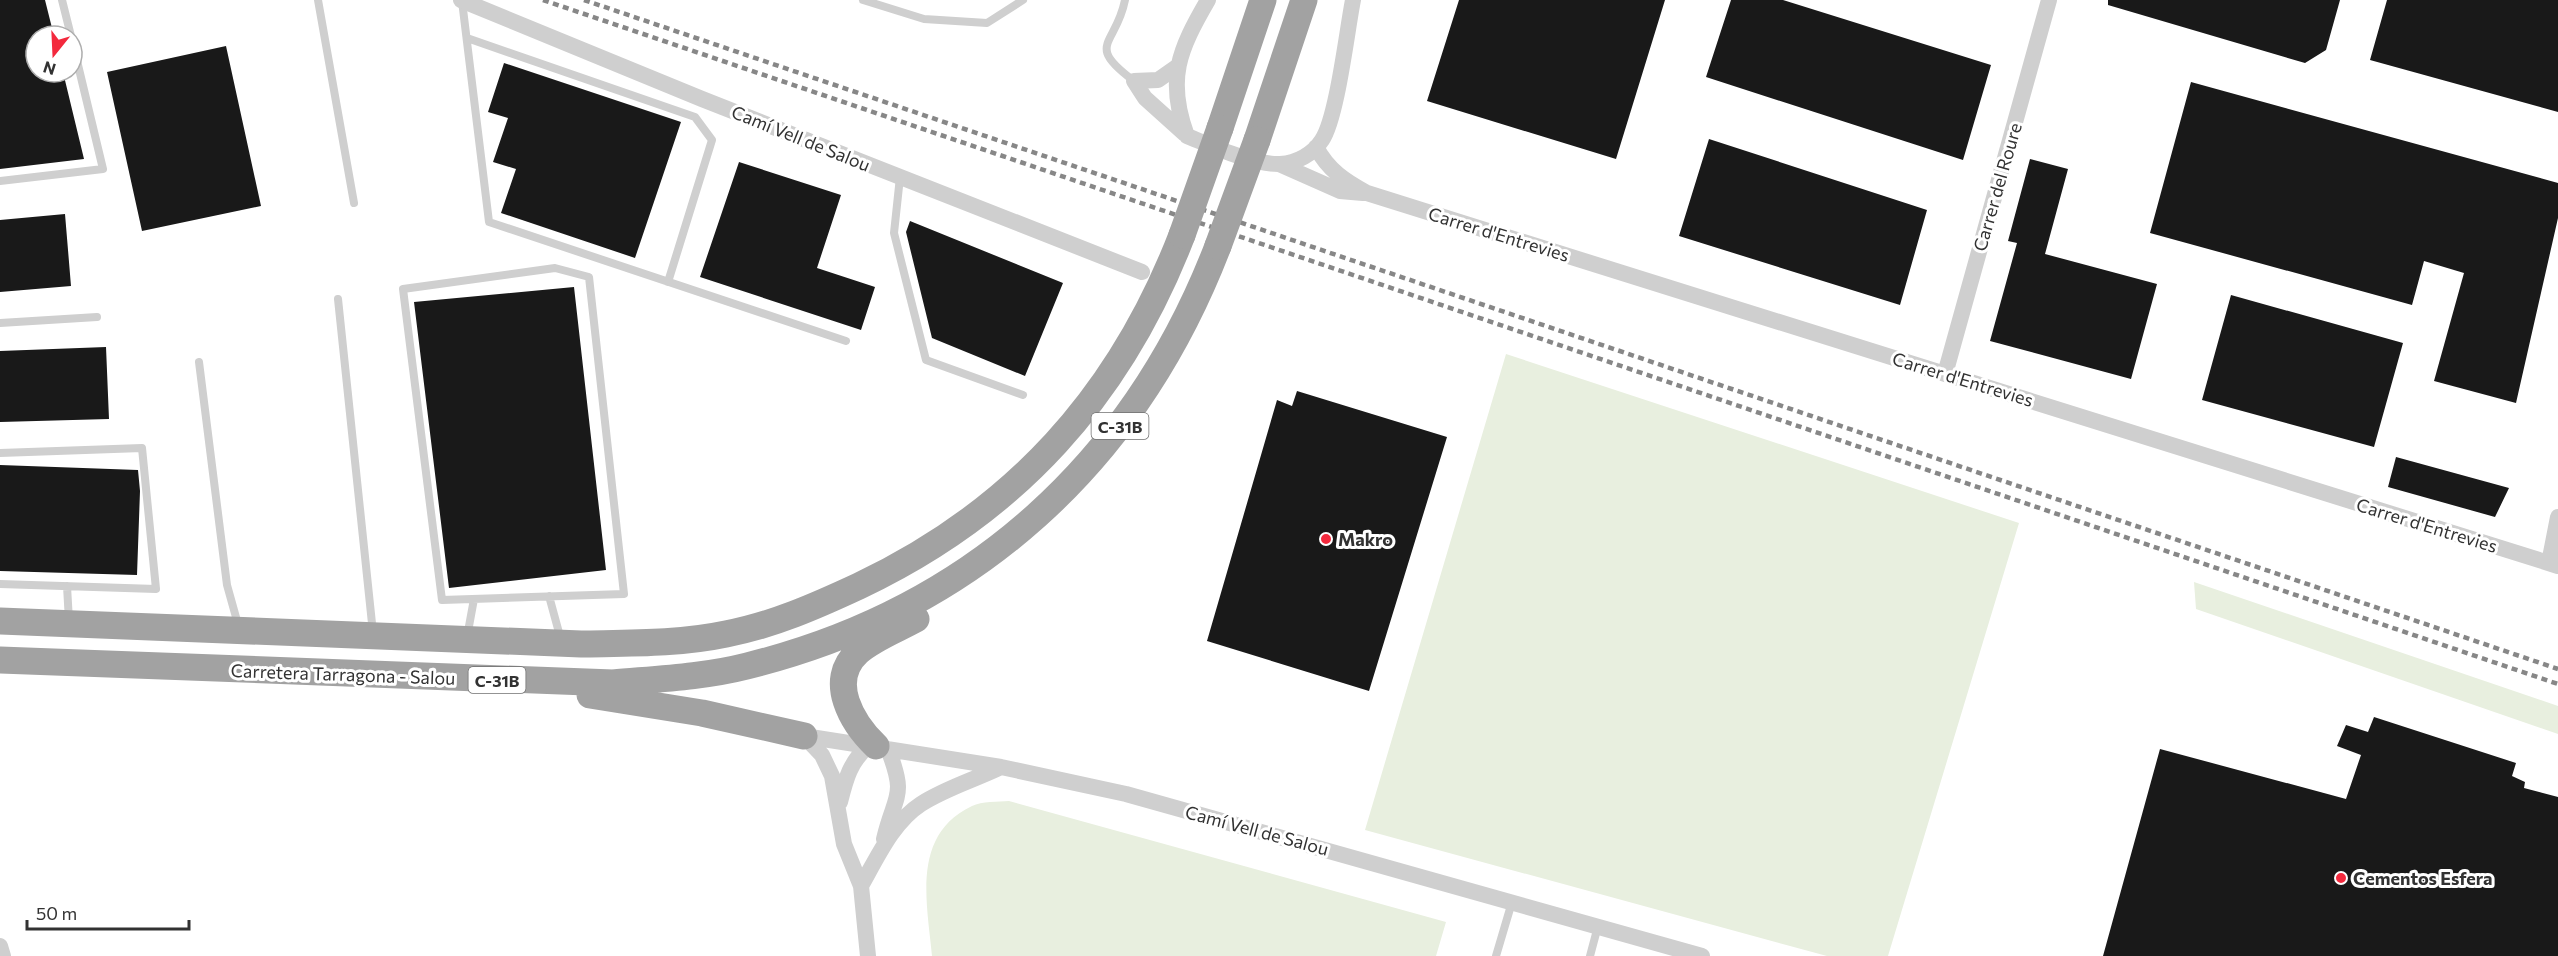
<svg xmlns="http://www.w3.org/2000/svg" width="2558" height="956" font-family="Commissioner,sans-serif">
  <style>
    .green { fill: #e8efdf }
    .building { fill: #191919 }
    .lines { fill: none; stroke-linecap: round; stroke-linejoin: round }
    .service { stroke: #cfcfcf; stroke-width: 8 }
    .minor { stroke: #cfcfcf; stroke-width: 16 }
    .trunk { stroke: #a2a2a2; stroke-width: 27 }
    .rail { stroke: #878787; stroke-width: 4.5; stroke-dasharray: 6 4.5; stroke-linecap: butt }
    .trunk-bridge { stroke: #a2a2a2; stroke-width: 27 }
    .poi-dot { fill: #f3293d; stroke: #fff; stroke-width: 2 }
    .labels { text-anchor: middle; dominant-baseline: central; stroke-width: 6; stroke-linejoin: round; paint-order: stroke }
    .shield { fill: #fff; stroke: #707070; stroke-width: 1.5 }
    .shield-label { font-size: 16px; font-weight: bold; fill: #323232 }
    .street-label { font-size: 18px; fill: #323232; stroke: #fff }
    .poi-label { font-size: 18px; font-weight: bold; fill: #323232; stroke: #fff; text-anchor: start }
  </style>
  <rect width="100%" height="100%" fill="#fff"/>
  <path class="green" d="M1506 354 2019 523 1888 956H1827L1365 830Z
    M2194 582 2558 706V734L2196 609Z
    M1009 801 1446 922 1436 956H932C927 902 911 835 972 806 982 801 998 802 1009 801Z"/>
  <path class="building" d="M0 0H45L54 36H36V72H63L84 159 0 169Z
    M1459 0H1665L1616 159 1427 101Z
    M1731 0H1783L1991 65 1963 160 1706 77Z
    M2108 0H2340L2326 50 2305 63 2108 5Z
    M2387 0H2558V112L2370 60Z
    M226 46 261 206 142 231 107 72Z
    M504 63 681 122 635 258 501 213 516 169 493 162 508 118 488 112Z
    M2191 82 2558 183V218L2516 403 2434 381 2464 273 2424 261 2412 305 2150 233Z
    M1709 139 1927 210 1900 305 1679 236Z
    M2030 159 2068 169 2045 254 2157 284 2131 379 1990 341 2017 243 2008 241Z
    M739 162 841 195 817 268 875 287 861 330 700 277Z
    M65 214 71 286 0 292V220Z
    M910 221 1063 283 1025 376 932 338 906 232Z
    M574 287 606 570 449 588 414 302Z
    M2231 295 2403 343 2374 447 2202 400Z
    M106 347 109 419 0 422V351Z
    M1297 391 1447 437 1369 691 1207 641 1277 400 1292 406Z
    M2396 457 2509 488 2495 517 2388 487Z
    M0 465 138 470 140 491 137 575 0 571Z
    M2374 717 2516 763 2512 776 2525 782 2524 788 2558 797V956H2103L2160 749 2346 799 2361 755 2337 746 2346 725 2368 732Z"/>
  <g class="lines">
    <path class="service" d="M62 0 71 36
      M318 0 354 203
      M863 0 924 19 987 23 1023 0
      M1125 0C1116 46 1084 44 1134 81
      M462 1 489 222 846 341
      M467 38 695 117 712 140 668 282
      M900 177 894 233 926 360 1023 395
      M0 181 103 169 72 40
      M555 268 589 277 624 594 442 600 403 289Z
      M338 299 373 633
      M0 323 97 317
      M199 362 227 585 239 628
      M0 453 142 448 156 589 0 584
      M67 586 69 621
      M549 596 561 640
      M467 637 474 599
      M1496 956 1512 902
      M1590 956 1598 926"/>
    <path class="minor" d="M461 0 702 99 1142 272
      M1208 0C1179 50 1166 79 1187 136 1212 146 1254 165 1280 164 1297 163 1313 154 1322 140 1337 118 1347 30 1353 0
      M1178 66 1158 80 1134 81 1145 98 1185 134
      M1316 147C1328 170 1345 181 1367 193L2558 566
      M1279 164 1340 191 1363 193
      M1945 374 2049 0
      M2549 563 2558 517
      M804 736 1001 767 1126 794 1702 956
      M804 736 822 755 832 776 844 844 861 886 868 956
      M840 802C846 778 850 762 869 745
      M884 839C895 793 907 798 888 749
      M861 886C877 858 893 822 921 804 946 788 974 780 1001 767
      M0 946 3 956"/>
    <path class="trunk" d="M1220 128 1263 0
      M1257 140 1304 0
      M0 621 581 644C629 643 679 644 726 634 773 625 816 606 859 586 1015 512 1120 396 1182 235
      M0 660 613 683C657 679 704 677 747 666 973 610 1135 462 1218 246
      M590 695 702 713 804 736
      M876 746C853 724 826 681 858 652 874 638 898 629 916 619"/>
    <path class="rail" d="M543 0 2558 684
      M584 0 2558 669"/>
    <path class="trunk-bridge" d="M1182 235 1220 128
      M1218 246 1257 140"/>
  </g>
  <g class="poi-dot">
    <circle cx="1326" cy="539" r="6"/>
    <circle cx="2341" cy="878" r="6"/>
  </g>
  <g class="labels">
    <g class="shield">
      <rect x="1091.5" y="413" width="57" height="26" rx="4.5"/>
      <rect x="468.5" y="667" width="57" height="26" rx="4.5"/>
    </g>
    <g class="shield-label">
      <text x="1120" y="426">C-31B</text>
      <text x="497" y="680">C-31B</text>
    </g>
    <g class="street-label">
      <text transform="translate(801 138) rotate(22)">Camí Vell de Salou</text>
      <text transform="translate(1997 187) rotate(-74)">Carrer del Roure</text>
      <text transform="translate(1499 234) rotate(17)">Carrer d'Entrevies</text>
      <text transform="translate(1963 379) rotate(17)">Carrer d'Entrevies</text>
      <text transform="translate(2427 525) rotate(17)">Carrer d'Entrevies</text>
      <text transform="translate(343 674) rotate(2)">Carretera Tarragona - Salou</text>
      <text transform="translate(1257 830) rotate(15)">Camí Vell de Salou</text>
    </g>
    <g class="poi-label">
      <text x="1338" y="539">Makro</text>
      <text x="2353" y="878">Cementos Esfera</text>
    </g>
  </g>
  <g transform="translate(54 54) rotate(198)"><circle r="28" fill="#ffffff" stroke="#adadad" stroke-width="1.5"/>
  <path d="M0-4.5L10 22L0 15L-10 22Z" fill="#f3293d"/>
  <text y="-9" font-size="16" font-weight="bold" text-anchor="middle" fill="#323232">N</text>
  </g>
  <path d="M27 920v9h162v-9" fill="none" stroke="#323232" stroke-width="3"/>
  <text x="36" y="920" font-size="18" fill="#323232" stroke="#ffffff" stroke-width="4.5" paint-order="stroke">50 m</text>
</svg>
